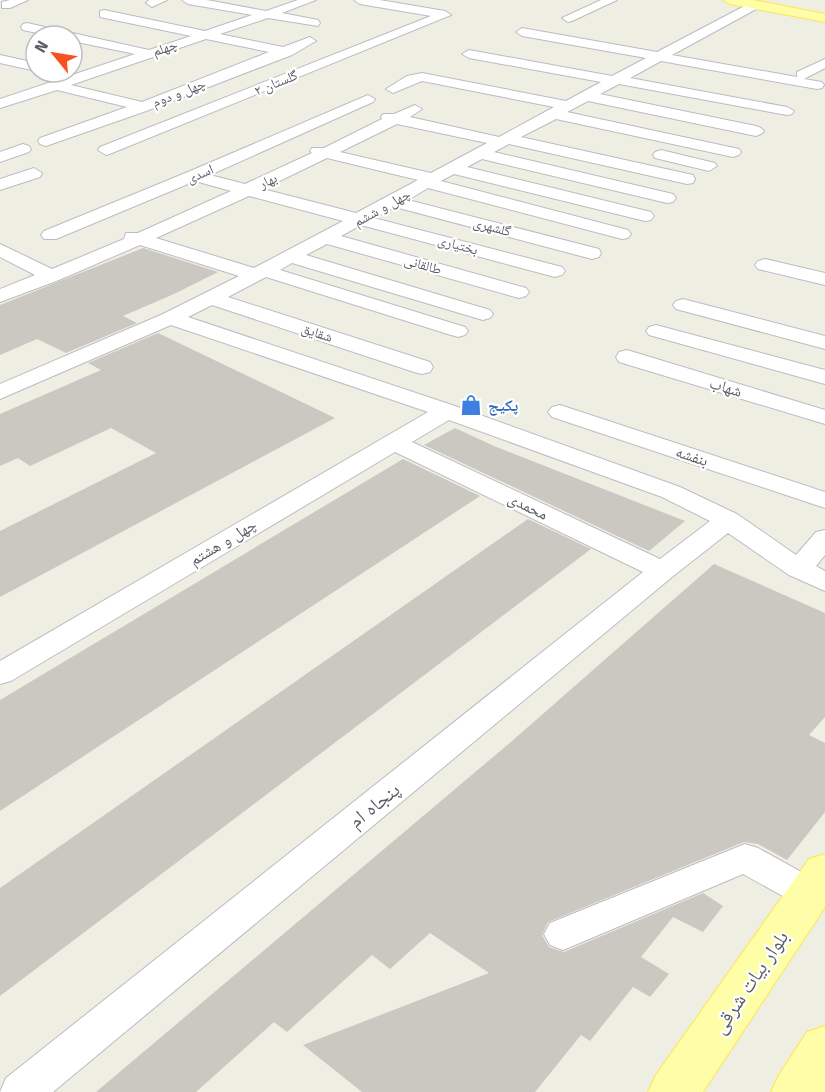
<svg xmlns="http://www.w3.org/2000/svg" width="825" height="1092" font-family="'Fira Sans','Noto Naskh Arabic',sans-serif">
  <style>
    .building { fill: #cac8c0 }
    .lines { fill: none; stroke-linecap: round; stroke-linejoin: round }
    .minor-casing { stroke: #bbbcc3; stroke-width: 2 }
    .major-casing { stroke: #fee64d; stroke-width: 2 }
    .minor { fill: #fff; fill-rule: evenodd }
    .major { fill: #fffea8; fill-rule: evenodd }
    .labels { text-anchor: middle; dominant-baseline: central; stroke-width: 4.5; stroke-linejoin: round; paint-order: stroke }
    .far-street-label { font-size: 14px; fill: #5b5e65; stroke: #fff }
    .street-label { font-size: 16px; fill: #5b5e65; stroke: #fff }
    .shop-label { font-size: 16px; font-weight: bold; fill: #366cbe; stroke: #fff; text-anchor: start }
    .near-street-label { font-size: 20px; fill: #5b5e65; stroke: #fff }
  </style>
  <rect width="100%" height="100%" fill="#efeee3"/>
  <path class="building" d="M143 248 218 272 174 294 123 316 137 323 66 353 37 339 0 355V305Z
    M158 333 335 418 0 597V531L156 453 111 428 30 466 18 458 0 466V414L101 370 88 363Z
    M455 428 494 446 685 521 649 551 424 445Z
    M403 459 480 496 0 811V700Z
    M528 519 591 549 0 996V888Z
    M714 564 825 613V717L809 735 825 743V812L787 860 758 844 744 842 548 922 542 935 549 947 564 952 703 893 723 906 703 932 673 917 641 957 669 974 650 997 633 987 590 1041 581 1035 535 1092H362L303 1045 489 973 430 933 390 969 372 955 287 1032 274 1022 196 1092H96L512 741Z"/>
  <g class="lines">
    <defs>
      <path id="minor" d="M10 0H28L10 8H2V2Z
        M149 0H167L152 7 146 3Z
        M182 0H207L266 11 298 0H316L282 13 318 20 320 23 318 26 268 18 220 34 283 47 310 37 316 41 292 55 149 110 46 146 40 144 38 141 40 138 127 107 57 90 0 108V99L135 54 72 41V36H51L23 30 21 27 23 24 27 23 149 50 191 36 100 17V11L104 10 205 31 252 15 188 4ZM206 39 269 52 142 102 71 85Z
        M354 0H380L445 11 451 15 112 153 106 155 98 150 100 147 431 16 360 4Z
        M601 0H617L572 21 568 22 562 18Z
        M754 1 760 5 758 8 672 55 797 77V72L825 59V68L804 79 822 82 824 85 822 88 817 89 661 61 630 78 787 107 794 111 792 114 787 115 619 84 600 94 756 126 761 128 764 131 761 134 756 136 588 101 567 112 739 149 741 152 739 155 733 157 556 119 521 137 693 175 695 179 693 183 687 184 509 144 494 152 673 194 676 198 673 202 667 203 482 159 467 167 651 212 654 216 651 220 645 221 454 174 441 181 628 230 631 234 628 238 622 239 428 188 408 200 599 249 601 253 599 257 592 259 395 207 374 218 562 267 565 271 562 275 555 277 361 225 341 236 526 288 529 292 526 296 519 298 327 244 306 255 490 310 493 314 490 318 483 320 476 318 292 263 280 270 465 327 468 331 465 335 458 337 451 335 266 277 228 297 430 362 433 367 430 372 422 374 414 372 212 305 188 317 455 406 680 487 737 514 796 555 816 532 825 530V555L816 566 825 571V591L789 575 728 533 672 577 53 1092H0L6 1078 643 572 395 452 11 681 0 684V661L428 412 171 325 0 399V384L163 314 239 276 140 245 59 280 0 302V289L35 275 0 257V244L52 269 124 239 126 233H138L231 191 195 181 56 239H44L41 235 44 231 188 172 368 95 375 99 373 102 210 175 245 184 312 153 310 151 312 148H324L382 119 381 117 383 114H394L415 105 422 109 410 117 499 137 554 107 422 81 393 93 386 89 407 76 422 73 566 101 601 82 469 58 462 54 469 50 612 76 646 58 522 36 516 32 522 28 657 52ZM397 124 487 143 431 173 340 152ZM327 158 418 180 356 213 263 189ZM249 196 343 221 254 268 156 238ZM449 420 662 497 710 521 660 559 412 442Z
        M0 55 36 63V71L0 63Z
        M23 144 29 146 31 149 29 152 0 162V152Z
        M661 150 715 163 717 166 709 171 655 158 653 155 655 152Z
        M34 168 42 173 40 177 0 190V179Z
        M765 259 825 273V285L758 269 755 265 758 261Z
        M683 299 825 336V349L676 309 673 305 676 301Z
        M656 325 825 370V384L649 335 646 331 649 327Z
        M627 350 825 410V424L619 362 616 357 619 352Z
        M560 405 825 492V508L552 417 548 412 552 407Z
        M745 844 758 848 823 884 825 887 823 904 810 909 797 904 743 874 563 950 550 945 544 934 550 923Z"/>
      <path id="major" d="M723 0H753L825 14V22L730 4Z
        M825 854V907L703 1092H648L656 1075 809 859Z
        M825 1026V1092H771L779 1075 807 1032Z"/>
    </defs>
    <use href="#minor" class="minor-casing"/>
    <use href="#major" class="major-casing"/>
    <use href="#minor" class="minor"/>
    <use href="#major" class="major"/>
  </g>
  <defs>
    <symbol id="shop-bare" viewBox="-9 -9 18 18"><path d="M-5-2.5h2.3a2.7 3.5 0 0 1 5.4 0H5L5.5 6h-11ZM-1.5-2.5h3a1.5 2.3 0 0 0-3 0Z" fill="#3f7fe0" stroke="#fff" stroke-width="2.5" paint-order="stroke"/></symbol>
  </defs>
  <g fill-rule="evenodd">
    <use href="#shop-bare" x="456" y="390" width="30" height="30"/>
  </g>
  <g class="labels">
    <g class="far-street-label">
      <text transform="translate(165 48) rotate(-19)">چهلم</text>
      <text transform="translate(276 83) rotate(-22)">گلستان ۲</text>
      <text transform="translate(179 93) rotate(-21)">چهل و دوم</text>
      <text transform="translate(200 174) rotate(-23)">اسدی</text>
      <text transform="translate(268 181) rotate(-25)">بهار</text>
      <text transform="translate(382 208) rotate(-29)">چهل و ششم</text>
      <text transform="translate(492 227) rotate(15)">گلشهری</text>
      <text transform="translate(458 245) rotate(15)">بختیاری</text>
      <text transform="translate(423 265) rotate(16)">طالقانی</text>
      <text transform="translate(317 333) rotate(18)">شقایق</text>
    </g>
    <g class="street-label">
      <text transform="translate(726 387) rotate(17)">شهاب</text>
      <text transform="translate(692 456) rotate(18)">بنفشه</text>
      <text transform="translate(528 506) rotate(26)">محمدی</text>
      <text transform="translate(223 542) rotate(-31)">چهل و هشتم</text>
    </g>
    <g class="shop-label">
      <text x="488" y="405">پکیج</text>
    </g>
    <g class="near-street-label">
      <text transform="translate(374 805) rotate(-39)">پنجاه ام</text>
      <text transform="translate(750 982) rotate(-56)">بلوار بیات شرقی</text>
    </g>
  </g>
  <g transform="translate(54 54) rotate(300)"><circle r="28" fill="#ffffff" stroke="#bdbfc1" stroke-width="1.5"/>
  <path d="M0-4.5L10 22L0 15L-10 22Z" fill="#f8501f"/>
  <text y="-9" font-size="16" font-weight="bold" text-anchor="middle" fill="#5b5e65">N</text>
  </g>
</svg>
